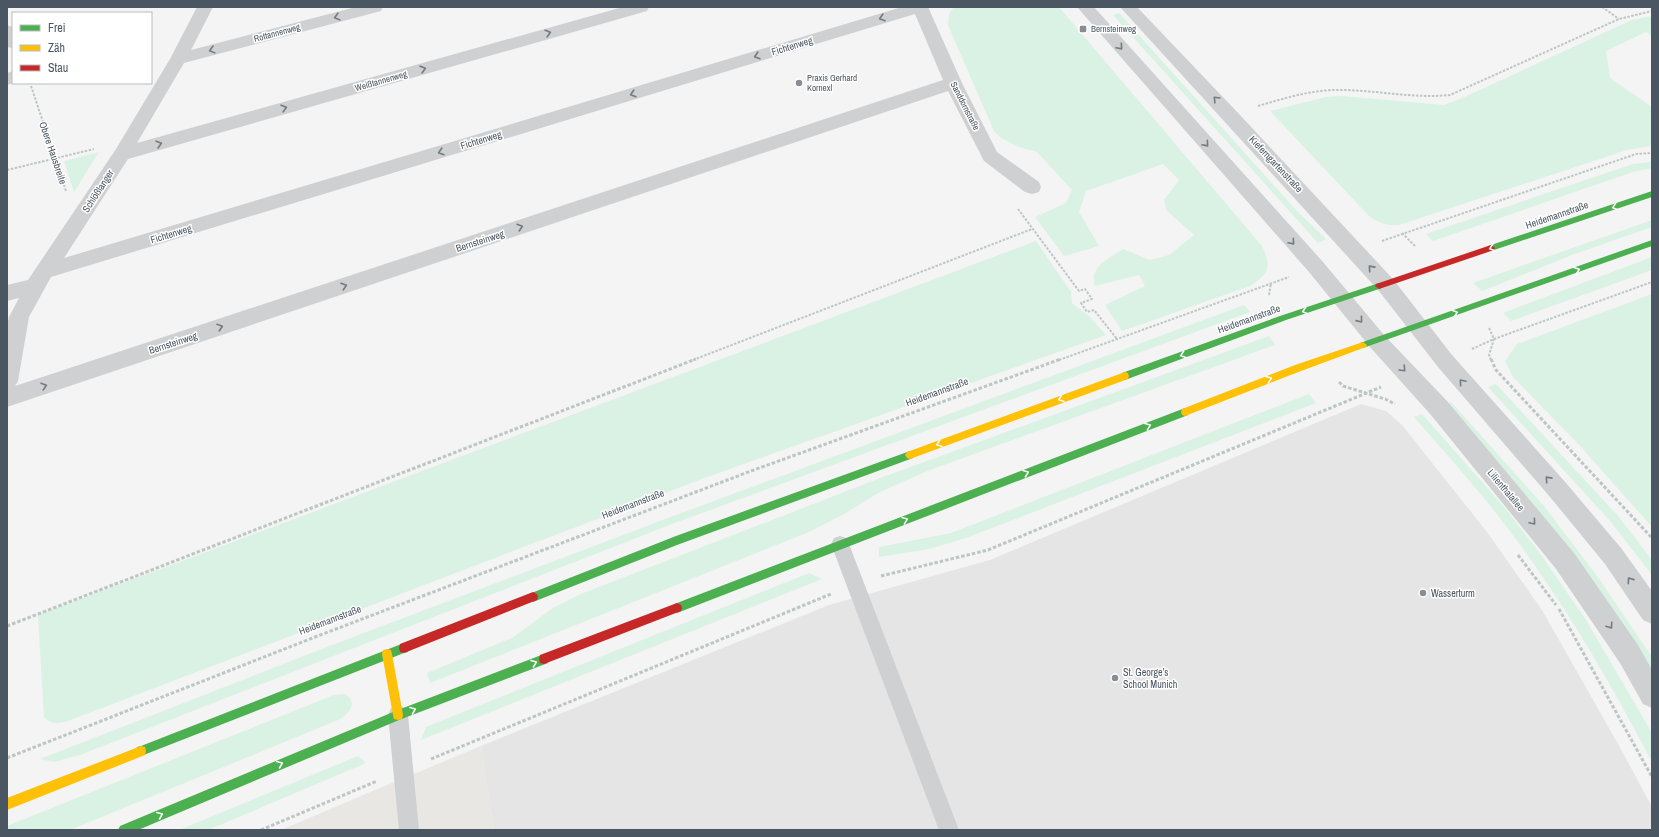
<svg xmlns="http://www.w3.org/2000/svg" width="1659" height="837" font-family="'Archivo Narrow',sans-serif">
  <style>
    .commercial { fill: #e8e7e3 }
    .education { fill: #e6e5e6 }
    .green { fill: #d9f2e3 }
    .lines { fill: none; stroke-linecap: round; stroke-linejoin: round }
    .path-far1 { stroke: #bcc7c4; stroke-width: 2; stroke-dasharray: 2.5 1.5; stroke-linecap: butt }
    .path { stroke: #bcc7c4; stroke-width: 3; stroke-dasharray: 3.5 2; stroke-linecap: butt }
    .lane { fill: #ced0d2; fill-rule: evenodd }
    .street { fill: #ced0d2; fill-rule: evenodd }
    .fast { fill: #4caf50; fill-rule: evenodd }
    .slow { fill: #ffc107; fill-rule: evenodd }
    .jam { fill: #c62828; fill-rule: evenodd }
    .oneway { stroke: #727b83 }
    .oneway2 { stroke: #f6fbf6 }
    .poi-dot { fill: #868d94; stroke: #fff; stroke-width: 1.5 }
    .labels { text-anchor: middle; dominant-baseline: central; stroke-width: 3; stroke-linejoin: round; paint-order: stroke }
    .far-poi-label { font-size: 9px; fill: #4a5661; stroke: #fff; text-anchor: start }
    .far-street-label { font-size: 9px; fill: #4a5661; stroke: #fff }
    .street-label { font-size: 10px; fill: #4a5661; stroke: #fff }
    .poi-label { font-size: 10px; fill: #4a5661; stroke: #fff; text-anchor: start }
  </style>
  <rect width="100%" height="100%" fill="#f4f4f4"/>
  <path class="commercial" d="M481 746 494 830H281L368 793Z"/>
  <path class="education" d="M1361 404 1386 411 1402 425 1487 532 1542 610 1622 751 1652 807V830H494L481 746 829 605 990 560Z"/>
  <path class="green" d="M954 7H1059L1262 246C1272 268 1269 273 1250 286L1122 331 1105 305 1145 286 1139 275 1095 286C1089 266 1109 259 1123 249L1150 260 1169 255 1194 235 1166 210 1164 200 1179 180 1163 164 1086 191 1079 212 1099 246 1064 256 1035 217 1066 203 1072 190 1037 152 1019 147 1001 138 994 131 948 25 949 14Z
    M1119 13 1297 211 1326 239 1318 243 1113 15Z
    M1652 16V36L1646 32 1606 51 1610 78 1652 107V146L1627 150 1399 225C1387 226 1379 223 1369 216L1270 111 1326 97 1342 96 1444 105 1460 99 1632 20Z
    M99 152 74 192 64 161Z
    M1652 162V168L1633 172 1433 241 1426 234 1633 164Z
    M1652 220V227L1572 255 1482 291 1473 283Z
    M1036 241 1071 292 1072 303 1089 316 1106 335 710 476 68 721C57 724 52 725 44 717L38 615Z
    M1652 257V270L1511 321 1503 313Z
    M1652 294V527L1581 447 1513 377 1505 361 1517 344Z
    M1244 305 1250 312 672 524 80 755 54 762 40 759 332 645 668 518Z
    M1269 336 1275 345 930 470 880 492 844 514 809 532 430 683 427 673 512 638 553 608 581 594 883 477Z
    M1496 384 1619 517 1652 560V575L1610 521 1488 387Z
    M1309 394 1316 403 966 538 929 549 879 557V547L951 533Z
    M1451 402 1544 506 1600 580 1652 657V677L1445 404Z
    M1422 414 1505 508 1542 556 1586 620 1652 733V762C1609 680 1562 599 1506 526 1477 488 1445 453 1414 417Z
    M809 573 822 579 421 740 426 727Z
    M344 694C359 701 350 714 338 720L70 830H7V826L334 695Z
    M358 756 366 763 208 830H179Z"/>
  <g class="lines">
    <path class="path-far1" d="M1602 7 1619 19
      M31 86 66 191
      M1258 106C1282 99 1307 91 1333 90 1372 89 1411 99 1450 95L1619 19 1652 11
      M7 170 94 149
      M1018 209 1079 291 1085 289 1092 299 1081 303 1087 312 1094 310 1117 339
      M1402 233 1415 246
      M1382 241 1636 154 1652 153
      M1269 295 1271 283
      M1489 328 1494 339
      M1472 349 1494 339 1652 282
      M693 360 1032 229
      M1059 360 1289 277
      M1491 360 1489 355 1494 339"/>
    <path class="path" d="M1491 359 1496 370 1652 538
      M1339 382 1343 386 1385 399 1395 404
      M1518 555 1556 605
      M881 576 988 550 1381 387
      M1559 609 1652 777
      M7 626 696 359
      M7 758 315 637 751 471 1061 359
      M431 759 831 594
      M261 830 377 781"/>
    <path class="lane" d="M840 536 846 538 849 544 959 830H939L831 544 834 538Z
      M398 705 405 708 408 715 419 830H399L388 715 391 708Z"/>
    <path class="street" d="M197 7H213L191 50 356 7H383L381 11 184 63 137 143 623 7H649L647 11 128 159 64 258 902 7H928L962 83 997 152 1039 182 1041 187 1039 192 1032 194 1025 192 984 161 948 91 7 407V326L9 317 19 298 7 301V285L28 280 116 149 170 59ZM915 14 943 80 15 386 18 381 29 317 51 277Z
      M1077 7H1094L1323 262 1384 335 1447 401 1574 553 1638 645 1652 670V708L1643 704 1620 663 1556 569 1431 415 1370 347 1309 272Z
      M1120 7H1137L1240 115 1393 279 1452 355 1566 483 1621 548 1652 591V624L1643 620 1605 564 1550 497 1438 367 1379 291Z
      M7 25 13 27V48L7 47Z
      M13 71V83L7 85V73Z"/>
    <path class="fast" d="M1652 191V197L1491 251 1487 248 1488 246Z
      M1652 240V246L1363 348 1359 345 1360 343Z
      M1379 283 1383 286 1382 288 1286 320 1125 380 1122 379 1121 376 1122 373 1280 316Z
      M1185 408 1188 409 1189 412 1188 415 677 613 673 611 672 608 673 605 677 603Z
      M910 451 913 452 915 455 913 458 677 545 533 602 529 600 528 597 529 594 676 536Z
      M404 643 408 644 409 648 408 652 404 653 141 756 137 755 136 751 137 747 141 746Z
      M544 654 548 655 549 659 548 663 399 720 138 830H118L120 826 398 710Z"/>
    <path class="slow" d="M1363 342 1367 345 1366 347 1301 371 1185 416 1182 415 1181 412 1182 409 1295 365Z
      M1125 372 1128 373 1129 376 1128 379 910 459 907 458 905 455 907 452Z
      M387 649 391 650 392 654 403 715 402 719 398 720 394 719 393 715 382 654 383 650Z
      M141 746 145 747 146 751 145 755 7 810V798Z"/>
    <path class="jam" d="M1491 245 1495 248 1494 250 1379 289 1375 286 1376 284Z
      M533 592 537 594 538 597 537 600 404 653 400 652 399 648 400 644Z
      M677 603 681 605 682 608 681 611 544 664 540 663 539 659 540 655Z"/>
  </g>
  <defs><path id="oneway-chevron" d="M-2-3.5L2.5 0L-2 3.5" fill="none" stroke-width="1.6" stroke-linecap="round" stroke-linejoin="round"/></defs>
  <g class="oneway">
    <use href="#oneway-chevron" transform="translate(337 17) rotate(165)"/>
    <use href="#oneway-chevron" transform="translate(882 18) rotate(163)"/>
    <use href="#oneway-chevron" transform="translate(548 33) rotate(-16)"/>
    <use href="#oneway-chevron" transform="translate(1120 47) rotate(49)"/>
    <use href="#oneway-chevron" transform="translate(212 50) rotate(165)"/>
    <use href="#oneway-chevron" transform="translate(757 56) rotate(163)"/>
    <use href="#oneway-chevron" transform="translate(423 69) rotate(-16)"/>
    <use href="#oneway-chevron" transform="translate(633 94) rotate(163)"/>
    <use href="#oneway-chevron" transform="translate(1216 99) rotate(-134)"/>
    <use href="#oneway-chevron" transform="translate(284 108) rotate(-16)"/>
    <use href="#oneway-chevron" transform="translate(159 144) rotate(-16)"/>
    <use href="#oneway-chevron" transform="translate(1206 144) rotate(49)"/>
    <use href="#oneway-chevron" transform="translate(441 152) rotate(163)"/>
    <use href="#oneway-chevron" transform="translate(520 227) rotate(-18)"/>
    <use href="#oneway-chevron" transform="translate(1292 242) rotate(49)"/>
    <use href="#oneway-chevron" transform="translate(1371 268) rotate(-132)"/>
    <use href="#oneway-chevron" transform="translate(344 286) rotate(-18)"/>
    <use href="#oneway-chevron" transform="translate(1360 320) rotate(51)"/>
    <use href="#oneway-chevron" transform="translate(220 327) rotate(-18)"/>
    <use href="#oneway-chevron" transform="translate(1403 369) rotate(47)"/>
    <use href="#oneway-chevron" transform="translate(1462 382) rotate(-130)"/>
    <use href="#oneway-chevron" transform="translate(44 386) rotate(-18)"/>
    <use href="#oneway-chevron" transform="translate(1548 479) rotate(-132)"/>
    <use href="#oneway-chevron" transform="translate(1533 522) rotate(50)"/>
    <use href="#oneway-chevron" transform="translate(1630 580) rotate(-125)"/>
    <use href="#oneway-chevron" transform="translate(1610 626) rotate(56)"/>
  </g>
  <g class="oneway2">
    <use href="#oneway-chevron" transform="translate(1615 207) rotate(161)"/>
    <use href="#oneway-chevron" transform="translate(1492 248) rotate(161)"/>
    <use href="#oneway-chevron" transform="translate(1577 270) rotate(-20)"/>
    <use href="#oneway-chevron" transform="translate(1305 311) rotate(162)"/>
    <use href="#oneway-chevron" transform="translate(1455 313) rotate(-19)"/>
    <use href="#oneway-chevron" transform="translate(1183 355) rotate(160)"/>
    <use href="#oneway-chevron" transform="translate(1269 379) rotate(-21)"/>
    <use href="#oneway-chevron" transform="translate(1061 399) rotate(160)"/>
    <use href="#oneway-chevron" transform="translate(1148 426) rotate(-21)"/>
    <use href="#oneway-chevron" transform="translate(939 444) rotate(160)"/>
    <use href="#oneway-chevron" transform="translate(1026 473) rotate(-21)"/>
    <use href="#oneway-chevron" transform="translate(905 520) rotate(-21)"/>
    <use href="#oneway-chevron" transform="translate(534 663) rotate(-21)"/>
    <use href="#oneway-chevron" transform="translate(413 710) rotate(-21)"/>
    <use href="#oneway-chevron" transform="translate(280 764) rotate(-23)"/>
    <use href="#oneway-chevron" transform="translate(160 815) rotate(-23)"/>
  </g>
  <g class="poi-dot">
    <rect x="1079" y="25" width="8" height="8" rx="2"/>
    <circle cx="799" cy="83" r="4"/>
    <circle cx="1423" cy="593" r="4"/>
    <circle cx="1115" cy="678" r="4"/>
  </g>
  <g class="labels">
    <g class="far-poi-label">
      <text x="1091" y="29">Bernsteinweg</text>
      <text x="807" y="78">Praxis Gerhard<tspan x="807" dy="10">Kornexl</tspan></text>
    </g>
    <g class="far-street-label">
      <text transform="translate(277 33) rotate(-15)">Rottannenweg</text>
      <text transform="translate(381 81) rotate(-16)">Weißtannenweg</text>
      <text transform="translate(965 106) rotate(63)">Sanddornstraße</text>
    </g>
    <g class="street-label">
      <text transform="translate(792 46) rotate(-17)">Fichtenweg</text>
      <text transform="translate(481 140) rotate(-17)">Fichtenweg</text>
      <text transform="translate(53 153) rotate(71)">Obere Hausbreite</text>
      <text transform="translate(1276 164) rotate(47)">Kieferngartenstraße</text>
      <text transform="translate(98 191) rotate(-57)">Schlößlanger</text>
      <text transform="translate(1557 215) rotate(-19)">Heidemannstraße</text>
      <text transform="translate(171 234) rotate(-17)">Fichtenweg</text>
      <text transform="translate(480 241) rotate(-18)">Bernsteinweg</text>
      <text transform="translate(1249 319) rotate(-20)">Heidemannstraße</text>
      <text transform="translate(173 343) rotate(-18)">Bernsteinweg</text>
      <text transform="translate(937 392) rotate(-20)">Heidemannstraße</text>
      <text transform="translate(1506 490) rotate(50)">Lilienthalallee</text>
      <text transform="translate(633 504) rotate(-21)">Heidemannstraße</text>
      <text transform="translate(330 620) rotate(-21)">Heidemannstraße</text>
    </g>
    <g class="poi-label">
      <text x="1431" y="593">Wasserturm</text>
      <text x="1123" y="672">St. George’s<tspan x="1123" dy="12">School Munich</tspan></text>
    </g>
  </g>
  <rect width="1659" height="837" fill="none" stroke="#4a5661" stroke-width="16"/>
  <rect x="12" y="12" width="140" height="72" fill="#ffffff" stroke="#b7bbc0"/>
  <rect x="20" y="25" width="20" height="6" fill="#4caf50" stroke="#b7bbc0"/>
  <text x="48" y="32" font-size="12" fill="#4a5661">Frei</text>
  <rect x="20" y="45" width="20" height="6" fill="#ffc107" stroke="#b7bbc0"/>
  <text x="48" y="52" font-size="12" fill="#4a5661">Zäh</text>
  <rect x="20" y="65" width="20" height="6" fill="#c62828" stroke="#b7bbc0"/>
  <text x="48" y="72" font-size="12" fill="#4a5661">Stau</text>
</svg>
